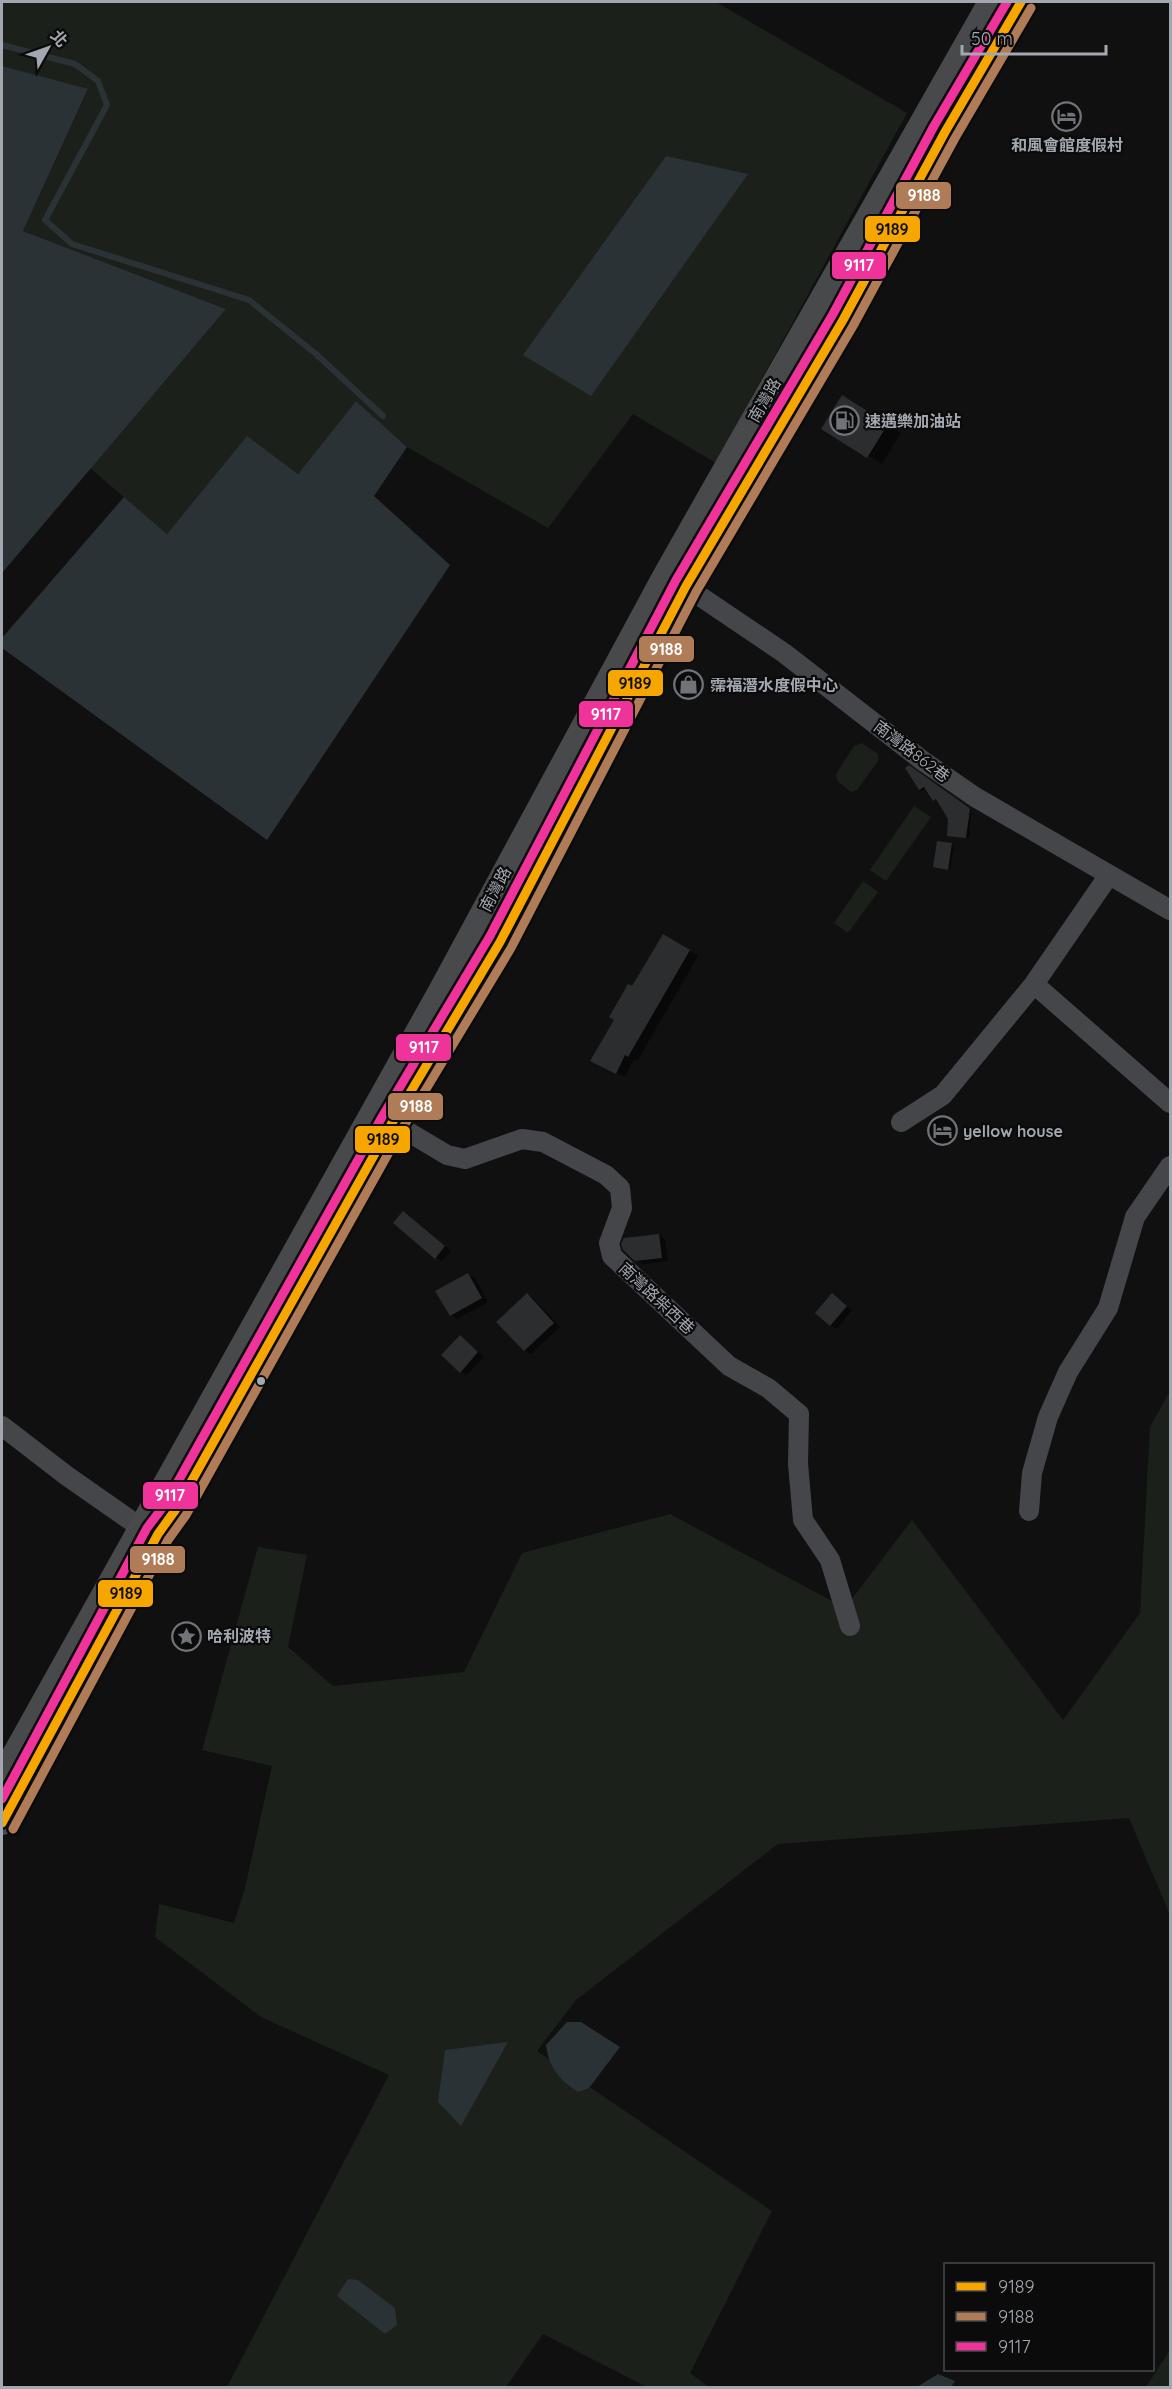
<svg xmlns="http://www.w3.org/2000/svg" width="1172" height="2389" font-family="Quicksand,'Noto Sans TC',sans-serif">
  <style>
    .green { fill: #1b201b }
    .water { fill: #2a3236 }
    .shadow { fill: #0007 }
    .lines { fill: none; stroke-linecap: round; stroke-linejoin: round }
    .stream { stroke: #2a3236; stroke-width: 6 }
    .building { fill: #2c2d2e }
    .minor { stroke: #454649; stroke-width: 20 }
    .major { stroke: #47494b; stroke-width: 24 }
    .bus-1-casing { stroke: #0b0b0c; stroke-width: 14 }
    .bus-2-casing { stroke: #0b0b0c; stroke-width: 14 }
    .bus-3-casing { stroke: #0b0b0c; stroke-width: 14 }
    .bus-1 { stroke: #f7a600; stroke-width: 9 }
    .bus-2 { stroke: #b07c57; stroke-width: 9 }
    .bus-3 { stroke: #ef339a; stroke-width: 9 }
    .bus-dot { fill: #a3a8b0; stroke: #0b0b0c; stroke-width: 2 }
    .labels { text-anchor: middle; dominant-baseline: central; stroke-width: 4.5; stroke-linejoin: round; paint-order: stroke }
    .poi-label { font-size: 16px; font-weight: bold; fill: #a3a8b0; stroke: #0b0b0c; text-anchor: start }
    .street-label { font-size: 16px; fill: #a3a8b0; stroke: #0b0b0c }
    .line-badge { stroke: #0b0b0c; stroke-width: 2 }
    .badge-label { font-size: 16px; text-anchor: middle; font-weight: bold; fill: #fff }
    .pale-badge-label { font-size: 16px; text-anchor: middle; font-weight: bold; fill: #111 }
  </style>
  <rect width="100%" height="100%" fill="#101011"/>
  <path class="green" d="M2 2H716L907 113 716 463 633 414 548 528 407 447 356 401 298 474 247 437 167 534 90 468 226 309 23 231 88 90 2 66Z
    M862 743 878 754V761L857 790 851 792 837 781 836 774 854 746Z
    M914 806 931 817 886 881 870 870Z
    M863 881 878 892 848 933 834 923Z
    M1170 1391V1915L1129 1818 778 1844 576 2000 537 2051 772 2211 690 2373 709 2387H647L543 2334 506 2387H227L389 2075 261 2017 155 1937 159 1904 234 1923 245 1888 272 1766 202 1750 258 1547 307 1555 288 1647 333 1686 464 1672 522 1553 670 1514 845 1608 912 1520 1063 1720 1140 1613 1150 1427Z
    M1170 2350V2387H1146Z"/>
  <path class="water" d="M2 66 88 89 23 231 226 309 2 573Z
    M666 156 748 174 591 396 523 355Z
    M356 401 407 447 374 496 450 565 267 840 2 648V638L124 497 167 534 247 436 298 474Z
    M567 2022H581L620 2047 589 2088 578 2092C559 2079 549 2068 546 2045Z
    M508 2042 461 2126 438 2102 445 2050Z
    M348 2279 358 2280 395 2308 397 2325 385 2334 337 2296Z
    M938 2374 955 2381 951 2387H917Z"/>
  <path class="shadow" d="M856 404 901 433 882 464 823 428Z
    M912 769 971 810 969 838 948 835 950 818 939 800H934L927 788 922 791 920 789Z
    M951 844 954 846 950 870 935 867Z
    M663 936 698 956 638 1060 634 1059 625 1077 601 1066 633 988Z
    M404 1213 451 1251 442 1261 435 1257Z
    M659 1235 665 1239 668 1261 643 1264 636 1260Z
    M468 1275 475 1278 488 1302 457 1319 451 1315Z
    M527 1295 534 1299 560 1327 531 1354 525 1350Z
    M832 1295 852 1310 837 1329 830 1325Z
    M460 1337 484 1357 467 1375 461 1372Z"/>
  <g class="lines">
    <path class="stream" d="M2 45 75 64 98 81 107 105 45 220 72 244 249 300 316 354 383 416"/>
  </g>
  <path class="building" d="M842 395 888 424 867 458 821 429Z
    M909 765 968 807 970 809 966 838 947 836 948 819 936 799 933 801 924 787 919 790 905 768Z
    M937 841 952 843 948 870 933 867Z
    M663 934 690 950 628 1057 625 1055 616 1074 590 1061 614 1020 609 1017 628 984 632 986Z
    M403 1211 445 1246 435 1259 393 1223Z
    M659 1234 662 1258 635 1261 623 1250 621 1244 624 1238Z
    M468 1273 482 1298 450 1316 435 1291Z
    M527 1293 554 1323 524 1351 496 1322Z
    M832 1293 847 1306 830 1326 815 1313Z
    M460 1335 478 1352 460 1373 441 1355Z"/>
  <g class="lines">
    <path class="minor" d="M673 578 784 653 923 761 975 797 1170 910
      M1034 984 1170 1103
      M380 1115 447 1155 465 1159 522 1139 543 1142 606 1175 620 1188 622 1208 609 1243 612 1256 729 1366 768 1388 799 1414 798 1464 803 1520 830 1560 850 1626
      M901 1122 943 1095 1034 984 1109 875
      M2 1426 67 1476 140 1527 153 1532
      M1029 1511 1032 1473 1048 1417 1068 1372 1108 1308 1135 1217 1170 1166"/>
    <path class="major" d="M2 1776 440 991 666 573 990 2
      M2 1823 158 1534 176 1509 392 1123 500 942 686 586 843 320 945 132 1021 2"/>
    <defs>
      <path id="bus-1" d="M2 1823 158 1534 176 1509 392 1123 500 942 686 586 843 320 945 132 1021 2"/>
      <path id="bus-2" d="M13 1829 168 1540 186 1515 402 1129 511 948 696 592 853 326 955 138 1031 8"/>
      <path id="bus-3" d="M2 1799 147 1528 166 1503 382 1117 490 936 676 580 833 314 934 126 1007 2"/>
    </defs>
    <use href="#bus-1" class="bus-1-casing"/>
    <use href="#bus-2" class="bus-2-casing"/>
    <use href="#bus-3" class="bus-3-casing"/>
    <use href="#bus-1" class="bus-1"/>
    <use href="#bus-2" class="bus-2"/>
    <use href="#bus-3" class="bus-3"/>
  </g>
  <defs>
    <symbol id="hotel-ring" viewBox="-11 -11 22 22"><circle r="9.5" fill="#0b0b0c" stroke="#707378" stroke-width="1.5"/><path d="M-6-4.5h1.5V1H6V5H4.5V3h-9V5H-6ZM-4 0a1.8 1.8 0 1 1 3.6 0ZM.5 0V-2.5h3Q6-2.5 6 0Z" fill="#707378"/></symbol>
    <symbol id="fuel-ring" viewBox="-11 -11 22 22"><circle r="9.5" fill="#0b0b0c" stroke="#707378" stroke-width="1.5"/><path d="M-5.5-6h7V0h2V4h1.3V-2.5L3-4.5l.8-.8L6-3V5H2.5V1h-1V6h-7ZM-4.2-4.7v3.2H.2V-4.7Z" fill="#707378"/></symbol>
    <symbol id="shop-ring" viewBox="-11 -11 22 22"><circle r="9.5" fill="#0b0b0c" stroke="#707378" stroke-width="1.5"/><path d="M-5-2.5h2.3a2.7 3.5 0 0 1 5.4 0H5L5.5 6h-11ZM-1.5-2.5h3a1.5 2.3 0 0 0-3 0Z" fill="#707378"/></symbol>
    <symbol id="sight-ring" viewBox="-11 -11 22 22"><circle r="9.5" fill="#0b0b0c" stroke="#707378" stroke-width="1.5"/><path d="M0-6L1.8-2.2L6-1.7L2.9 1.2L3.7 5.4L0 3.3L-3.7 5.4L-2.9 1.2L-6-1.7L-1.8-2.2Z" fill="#707378"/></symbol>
  </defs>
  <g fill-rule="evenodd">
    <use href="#hotel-ring" x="1050" y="100" width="33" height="33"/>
    <use href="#fuel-ring" x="828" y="404" width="33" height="33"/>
    <use href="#shop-ring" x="672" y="668" width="33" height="33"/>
    <use href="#hotel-ring" x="926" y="1114" width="33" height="33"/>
    <use href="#sight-ring" x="170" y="1620" width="33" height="33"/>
  </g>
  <circle class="bus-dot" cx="261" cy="1381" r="5"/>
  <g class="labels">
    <g class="poi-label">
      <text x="1067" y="145" text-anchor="middle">和風會館度假村</text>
      <text x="865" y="421">速邁樂加油站</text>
      <text x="710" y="685">霈福潛水度假中心</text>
      <text x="963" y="1131">yellow house</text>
      <text x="207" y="1636">哈利波特</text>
    </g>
    <g class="street-label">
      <text transform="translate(764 400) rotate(-60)">南灣路</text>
      <text transform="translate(912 751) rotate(37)">南灣路862巷</text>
      <text transform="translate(495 889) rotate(-62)">南灣路</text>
      <text transform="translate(657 1298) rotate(43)">南灣路柴西巷</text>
    </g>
  </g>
  <g class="line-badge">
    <rect x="895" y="181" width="57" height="29" rx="6" fill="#b07c57"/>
    <rect x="864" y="215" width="57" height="28" rx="6" fill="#f7a600"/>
    <rect x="831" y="251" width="56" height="29" rx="6" fill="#ef339a"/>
    <rect x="638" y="635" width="57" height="28" rx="6" fill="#b07c57"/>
    <rect x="607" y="669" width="57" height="28" rx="6" fill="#f7a600"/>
    <rect x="578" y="700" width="56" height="28" rx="6" fill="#ef339a"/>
    <rect x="395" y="1033" width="57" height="29" rx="6" fill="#ef339a"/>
    <rect x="387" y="1092" width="57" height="29" rx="6" fill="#b07c57"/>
    <rect x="354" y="1125" width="57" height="29" rx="6" fill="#f7a600"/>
    <rect x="142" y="1481" width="57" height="29" rx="6" fill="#ef339a"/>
    <rect x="129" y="1545" width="57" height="29" rx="6" fill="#b07c57"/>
    <rect x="97" y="1579" width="57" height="29" rx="6" fill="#f7a600"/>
  </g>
  <g class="badge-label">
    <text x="924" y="201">9188</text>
    <text x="859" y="271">9117</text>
    <text x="666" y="655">9188</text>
    <text x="606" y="720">9117</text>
    <text x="424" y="1053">9117</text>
    <text x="416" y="1112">9188</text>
    <text x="170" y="1501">9117</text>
    <text x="158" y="1565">9188</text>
  </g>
  <g class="pale-badge-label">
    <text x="892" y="235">9189</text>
    <text x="635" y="689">9189</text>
    <text x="383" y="1145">9189</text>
    <text x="126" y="1599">9189</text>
  </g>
  <rect width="1172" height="2389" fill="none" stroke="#a3a8b0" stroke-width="6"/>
  <rect x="944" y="2263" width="210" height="108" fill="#0b0b0c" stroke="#484a4e" stroke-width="1.5"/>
  <rect x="956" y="2282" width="30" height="9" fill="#f7a600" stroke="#484a4e" stroke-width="1.5"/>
  <text x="998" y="2293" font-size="18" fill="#a3a8b0">9189</text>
  <rect x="956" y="2312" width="30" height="9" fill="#b07c57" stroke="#484a4e" stroke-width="1.5"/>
  <text x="998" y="2323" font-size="18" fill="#a3a8b0">9188</text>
  <rect x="956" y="2342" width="30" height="9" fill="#ef339a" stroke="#484a4e" stroke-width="1.5"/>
  <text x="998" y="2353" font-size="18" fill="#a3a8b0">9117</text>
  <g transform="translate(48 48) rotate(50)" stroke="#0b0b0c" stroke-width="4.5" paint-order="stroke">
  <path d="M0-4.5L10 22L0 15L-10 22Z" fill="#a3a8b0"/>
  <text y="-9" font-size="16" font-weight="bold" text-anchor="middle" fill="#a3a8b0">北</text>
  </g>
  <path d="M962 45v9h144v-9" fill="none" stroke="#a3a8b0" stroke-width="3"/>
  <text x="971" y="45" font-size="18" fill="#a3a8b0" stroke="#0b0b0c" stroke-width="4.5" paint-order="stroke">50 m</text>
</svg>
